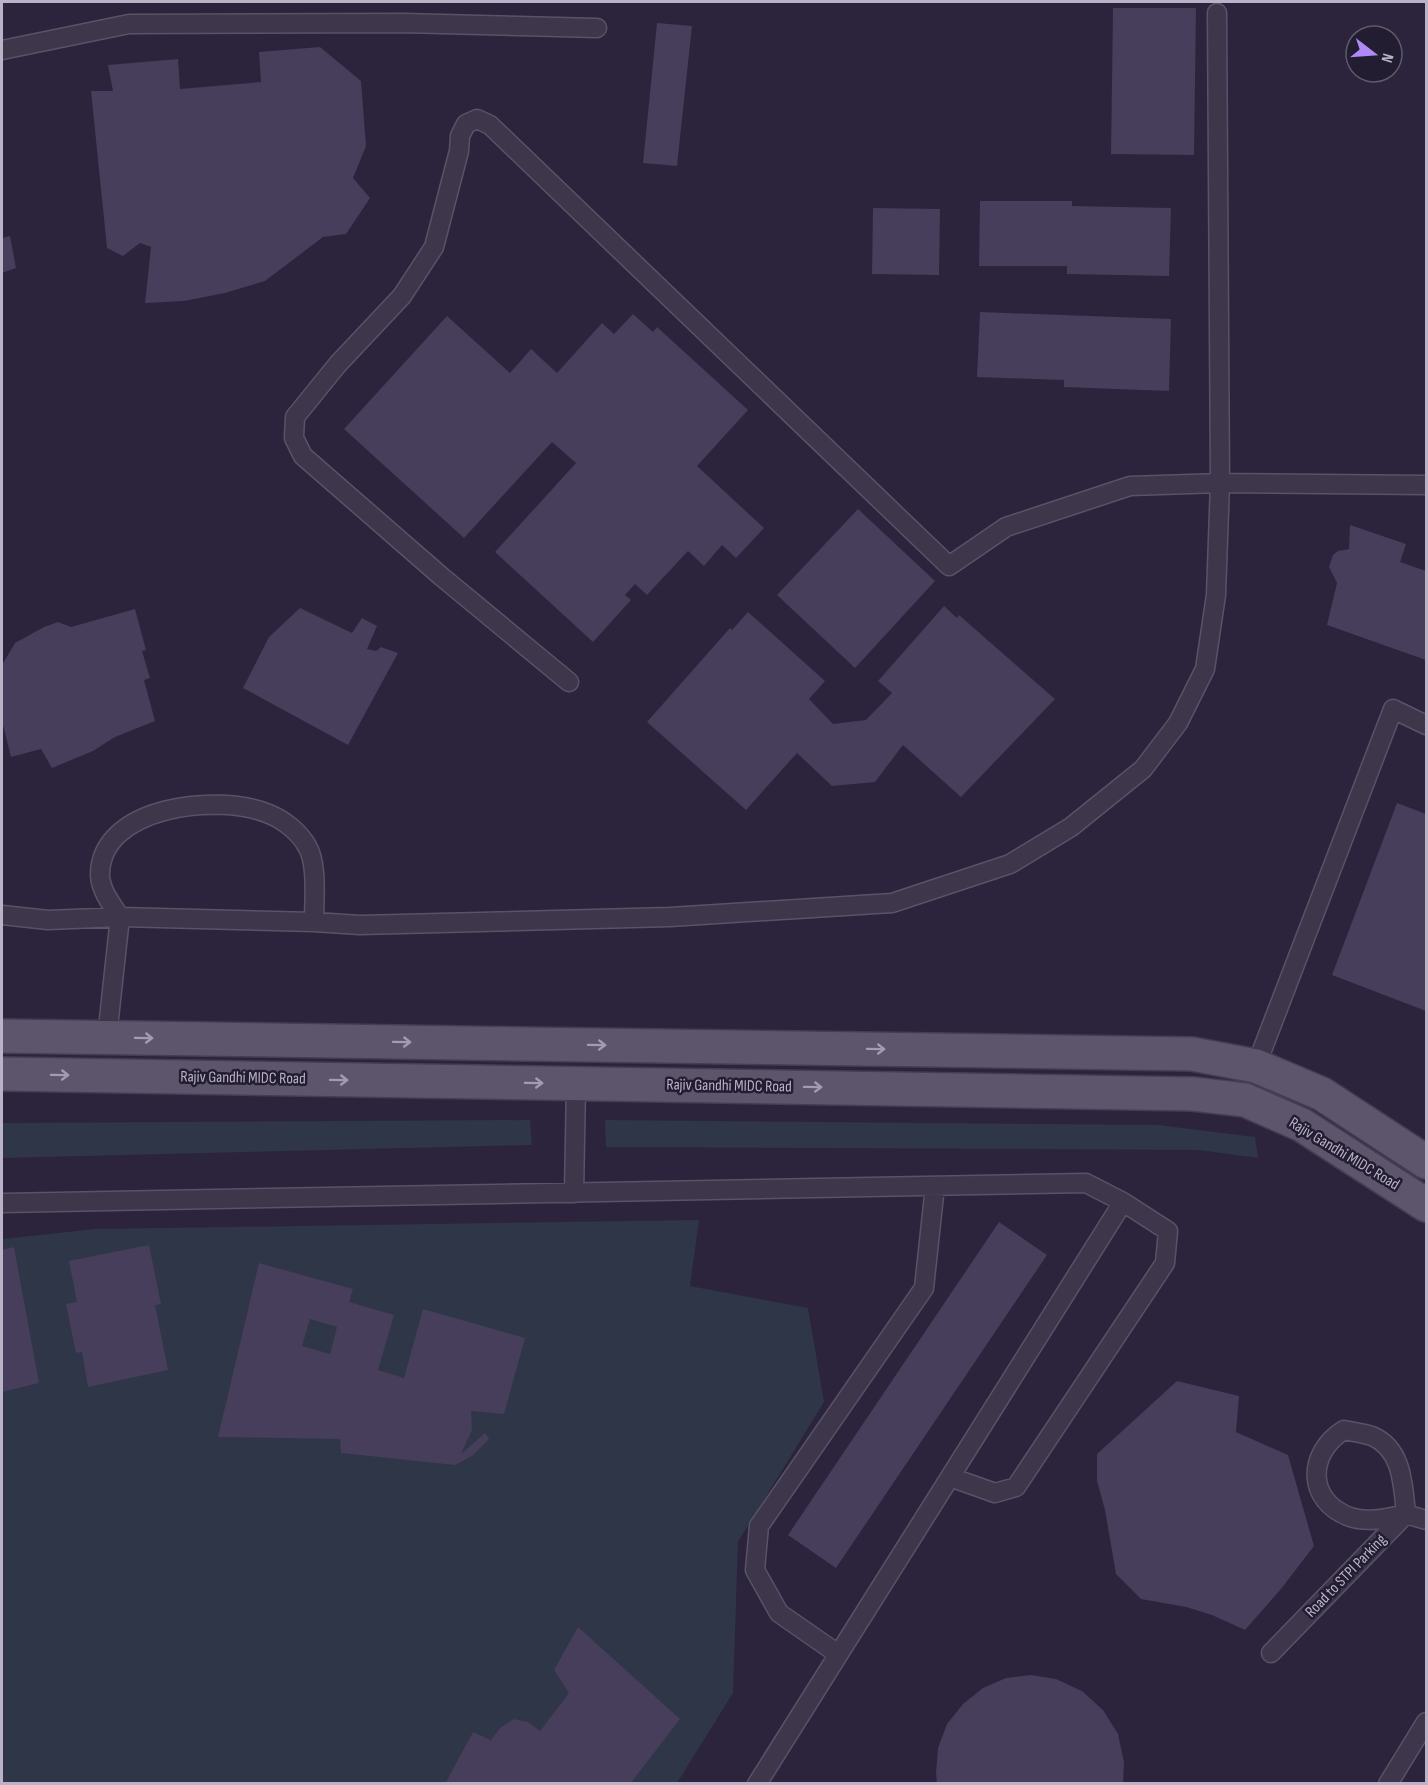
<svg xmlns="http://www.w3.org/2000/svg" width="1428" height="1785" font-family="'Sofia Sans Condensed',sans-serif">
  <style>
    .green { fill: #2e3648 }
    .building { fill: #463e5a; fill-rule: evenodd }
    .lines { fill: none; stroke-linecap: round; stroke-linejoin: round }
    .lane-casing { stroke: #595367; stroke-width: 21 }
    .primary-casing { stroke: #443e52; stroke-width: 36 }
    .lane { stroke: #3e374c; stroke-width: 18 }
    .primary { stroke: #5d556c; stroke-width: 33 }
    .oneway { stroke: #a39cb1 }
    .labels { text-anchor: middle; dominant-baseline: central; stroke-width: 5; stroke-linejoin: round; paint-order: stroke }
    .street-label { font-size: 16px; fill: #bab3c8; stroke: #231d31 }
  </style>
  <rect width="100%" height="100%" fill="#2b243c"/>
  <path class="green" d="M530 1120 532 1145 2 1158V1123Z
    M605 1120 1158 1125 1255 1137 1258 1158 1199 1150 606 1147Z
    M699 1220 690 1286 808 1308 824 1402 738 1542 733 1693 677 1783 2 1784V1239L95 1229Z"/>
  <path class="building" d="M1113 8H1196L1194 155 1111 154Z
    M657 23 692 26 677 166 643 163Z
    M320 47 361 81 366 146 353 178 370 198 346 234 323 237 265 281 225 293 184 301 145 303 151 247 140 243 123 256 107 248 91 91H113L108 65 178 59 180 89 261 82 259 52Z
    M980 201H1072V206L1171 208 1169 276 1067 274V266H979Z
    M873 208 940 209 939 275 872 274Z
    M10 236 16 268 2 273V238Z
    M980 312 1171 319 1169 391 1064 387V380L977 377Z
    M633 314 653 332 657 327 748 410 697 466 764 528 736 558 722 545 704 566 688 551 647 595 635 584 625 595 631 600 593 642 495 552 576 463 552 442 464 538 344 429 447 316 510 373 531 349 557 373 602 323 614 334Z
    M858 509 935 581 855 668 777 595Z
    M1350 525 1406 544 1400 562 1426 571V660L1327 625 1337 583 1329 567 1333 555 1338 551 1349 549Z
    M944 606 957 618 959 615 1055 699 961 797 903 745 875 782 832 786 797 753 746 810 647 722 730 628 732 630 748 612 825 681 809 699 833 724 866 720 892 693 878 681Z
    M300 608 352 633 362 618 377 626 367 649 376 651 381 647 398 653 348 745 243 688 269 637Z
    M135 609 146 650 142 651 150 678 144 680 155 721 115 737 93 751 52 768 41 749 11 757 2 721V665L15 643 44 627 58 622 71 627Z
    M1397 803 1426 814V1011L1332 975Z
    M999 1222 1047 1255 836 1568 788 1535Z
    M149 1245 161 1304 155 1305 168 1370 88 1387 82 1352 76 1353 66 1304 77 1302 69 1261Z
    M14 1247 39 1383 2 1392V1250Z
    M259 1263 353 1289 349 1302 394 1315 378 1370 404 1378 423 1309 525 1338 504 1414 471 1411 472 1430 461 1454 485 1433 489 1439 472 1456 455 1465 341 1453 340 1439 218 1437ZM310 1319 337 1327 330 1354 302 1346Z
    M1177 1381 1239 1396 1236 1432 1288 1455 1314 1546 1281 1589 1245 1630 1212 1615 1186 1607 1141 1599 1116 1574 1105 1510 1097 1481V1454Z
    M578 1627 680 1719 630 1784H445L473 1732 491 1740 500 1728 514 1719 528 1722 540 1731 569 1693 554 1670Z
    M1031 1675 1056 1679 1082 1691 1103 1710 1118 1734 1124 1762 1123 1784H937L936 1773 938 1748 947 1724 963 1704 983 1688 1006 1678Z"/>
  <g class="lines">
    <defs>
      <path id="lane" d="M2 50 129 24 403 23 597 28
        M569 682 442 577 303 456 294 438 295 417 338 364 402 296 434 247 459 151 460 136 466 124 477 119 490 125 949 566 1006 527 1130 486 1220 483 1426 485
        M2 915 48 920 120 917 314 922C314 901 318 864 307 846 299 832 284 820 269 814 220 793 99 805 100 876 101 891 112 905 120 917L107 1037
        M314 922 360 925 670 917 892 903 1010 864 1071 827 1143 769 1178 723 1205 669 1216 595 1220 483 1217 13
        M1256 1066 1393 709 1426 725
        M574 1193 576 1084
        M2 1203 1086 1183 1123 1202 1168 1231 1165 1263 1016 1487 995 1493 950 1477
        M1344 1430C1353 1432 1363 1433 1372 1436 1403 1449 1403 1486 1406 1514 1387 1518 1369 1523 1350 1517 1306 1501 1307 1453 1344 1430Z
        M1271 1653 1406 1514 1426 1520
        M838 1654 779 1613 755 1570 759 1526 924 1288 935 1186
        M757 1784 1123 1202
        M1388 1784 1426 1722"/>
      <path id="primary" d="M2 1036 1192 1054 1256 1066 1322 1094 1426 1162
        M2 1074 1193 1094 1245 1100 1302 1125 1426 1205"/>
    </defs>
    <use href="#lane" class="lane-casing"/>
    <use href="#primary" class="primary-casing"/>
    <use href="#lane" class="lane"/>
    <use href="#primary" class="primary"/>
  </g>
  <defs><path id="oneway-shaft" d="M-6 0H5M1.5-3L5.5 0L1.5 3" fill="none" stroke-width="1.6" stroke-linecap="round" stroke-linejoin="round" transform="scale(1.5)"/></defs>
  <g class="oneway">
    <use href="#oneway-shaft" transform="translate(144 1038) rotate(1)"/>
    <use href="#oneway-shaft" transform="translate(402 1042) rotate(1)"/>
    <use href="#oneway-shaft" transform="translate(597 1045) rotate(1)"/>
    <use href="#oneway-shaft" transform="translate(876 1049) rotate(1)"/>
    <use href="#oneway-shaft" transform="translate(60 1075) rotate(1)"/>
    <use href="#oneway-shaft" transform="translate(339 1080) rotate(1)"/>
    <use href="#oneway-shaft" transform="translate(534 1083) rotate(1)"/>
    <use href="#oneway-shaft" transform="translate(813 1087) rotate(1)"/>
  </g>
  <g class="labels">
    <g class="street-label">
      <text transform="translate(243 1078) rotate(1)">Rajiv Gandhi MIDC Road</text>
      <text transform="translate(729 1086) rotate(1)">Rajiv Gandhi MIDC Road</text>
      <text transform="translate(1344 1154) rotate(31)">Rajiv Gandhi MIDC Road</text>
      <text transform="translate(1346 1576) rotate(-46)">Road to STPI Parking</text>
    </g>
  </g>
  <rect width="1428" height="1785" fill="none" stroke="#bab3c8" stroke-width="6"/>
  <g transform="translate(1374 54) rotate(107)"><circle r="28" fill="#231d31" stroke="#5f596d" stroke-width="1.5"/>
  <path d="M0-4.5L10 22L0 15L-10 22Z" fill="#af8af6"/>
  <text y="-9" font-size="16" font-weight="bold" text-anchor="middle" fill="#bab3c8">N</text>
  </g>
</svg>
